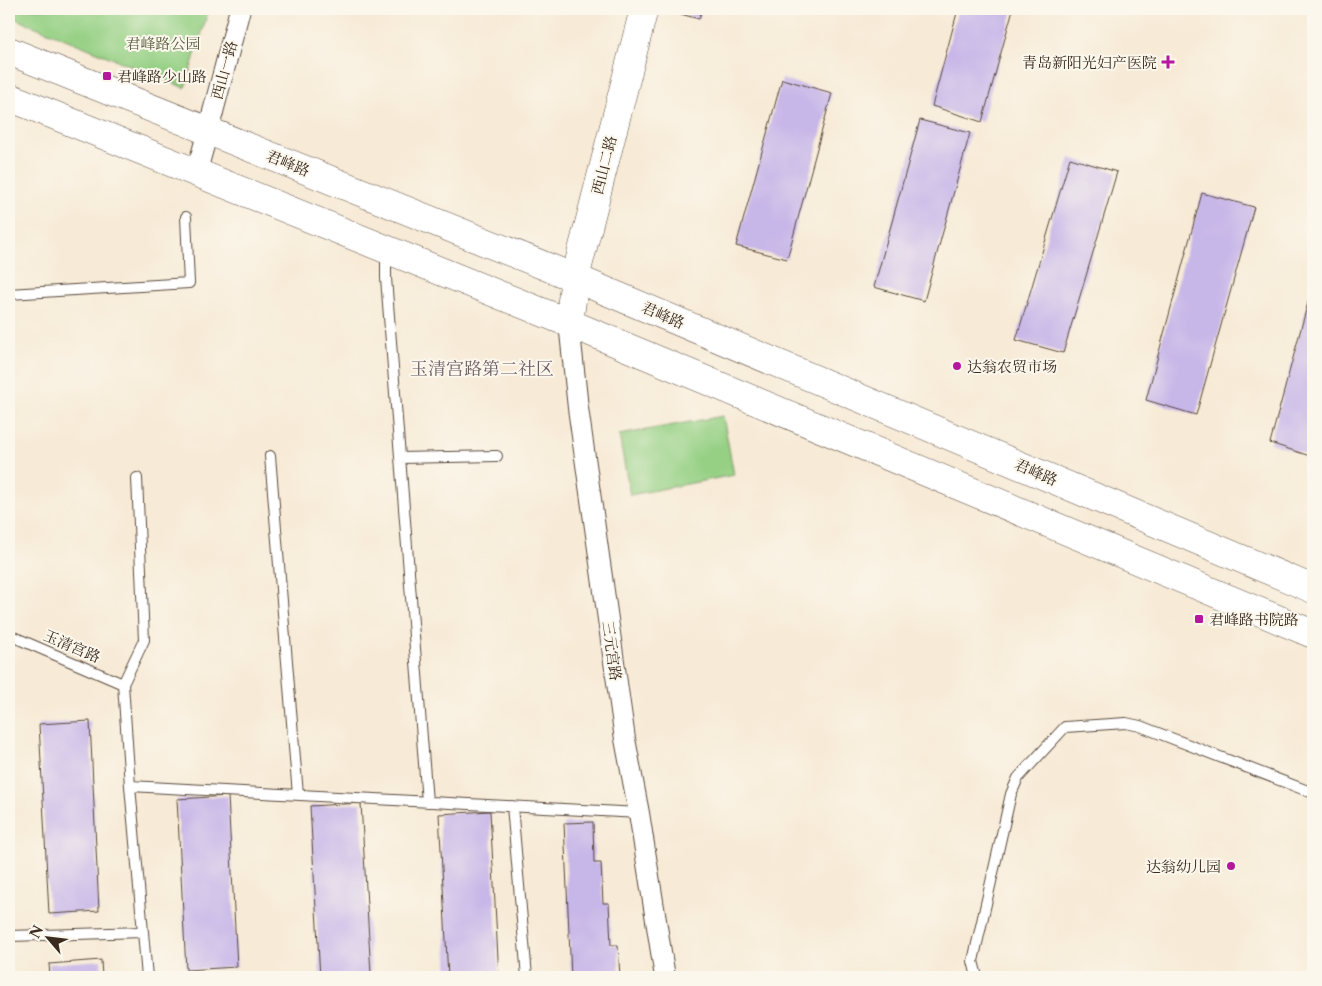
<svg xmlns="http://www.w3.org/2000/svg" width="1322" height="986" font-family="'Libre Caslon Text','Noto Serif SC',serif">
  <style>
    .green { fill: #95d084; stroke: #687d51 }
    .building { fill: #c7b6e8 }
    .lines { fill: none; stroke-linecap: round; stroke-linejoin: round }
    .lane-casing { stroke: #57473a; stroke-width: 12 }
    .street-casing { stroke: #57473a; stroke-width: 22 }
    .secondary-casing { stroke: #57473a; stroke-width: 29 }
    .lane { stroke: #fff; stroke-width: 10 }
    .street { stroke: #fff; stroke-width: 20 }
    .secondary { stroke: #fff; stroke-width: 28 }
    .poi-dot { fill: #b5179e; stroke: #fbf7ec; stroke-width: 2 }
    .labels { text-anchor: middle; dominant-baseline: central; stroke-width: 4; stroke-linejoin: round; paint-order: stroke }
    .park-label { font-size: 15px; fill: #565c3d; stroke: #fbf7ec }
    .poi-label { font-size: 15px; fill: #3b2a1e; stroke: #fbf7ec; text-anchor: start }
    .street-label { font-size: 15px; fill: #3b2a1e; stroke: #fbf7ec }
    .quarter-label { font-size: 18px; fill: #6c5b65; stroke: #fbf7ec }
  </style>
  <rect width="100%" height="100%" fill="#fbf7ec"/>
  <filter id="ink" filterUnits="userSpaceOnUse"><feTurbulence type="fractalNoise" baseFrequency=".02" numOctaves="2"/><feDisplacementMap in="SourceGraphic" scale="10" xChannelSelector="R" yChannelSelector="G"/><feConvolveMatrix kernelMatrix="1 2 1 2 8 2 1 2 1" color-interpolation-filters="sRGB"/></filter>
  <filter id="wash" filterUnits="userSpaceOnUse"><feTurbulence type="fractalNoise" baseFrequency=".0096" numOctaves="4" result="noise"/><feDisplacementMap in="SourceGraphic" scale="20" xChannelSelector="R" yChannelSelector="G"/><feGaussianBlur stdDeviation="1.12" result="paint"/><feColorMatrix in="noise" values="0 0 0 0 0 0 0 0 0 0 0 0 0 0 0 0 0 1.4 0 .05"/><feComposite in="paint" operator="in"/></filter>
  <g filter="url(#wash)">
    <rect width="100%" height="100%" fill="#f7ead6"/>
    <path class="green" d="M9 9H209L185 88 9 16Z
      M723 416 734 475 630 495 619 435Z"/>
    <g id="blocks">
      <path class="building" d="M662 9H702L699 19Z
        M958 9H1013L982 122 932 106Z
        M782 79 832 93 787 259 736 246Z
        M920 120 970 133 924 301 874 287Z
        M1070 158 1117 172 1063 353 1016 340Z
        M1202 193 1254 207 1196 415 1146 400Z
        M1313 284V457L1270 443Z
        M90 721 99 911 49 914 39 724Z
        M228 796 237 967 186 970 177 799Z
        M361 803 371 974 320 977 310 806Z
        M490 811 499 977H448L439 814Z
        M593 822 594 863H601L603 903H609L611 945H618L620 977H571L564 823Z
        M101 960 102 977H50L49 964Z"/>
    </g>
  </g>
  <g filter="url(#ink)">
    <use href="#blocks" fill-opacity="0" stroke="#57473a" stroke-width="1"/>
    <g class="lines">
      <defs>
        <path id="lane" d="M386 252V278L427 802
          M9 294 189 283 186 217
          M270 456 298 795
          M400 458 497 456
          M137 478 144 640 123 684 130 786 147 977
          M9 635 123 684
          M130 786 639 813
          M512 806 527 977
          M9 936 143 932
          M977 977 973 961 1011 794 1018 778 1065 727 1126 723 1140 726 1313 793"/>
        <path id="street" d="M196 174 208 131 240 9
          M569 323 578 408 625 739 639 813 665 977"/>
        <path id="secondary" d="M9 51 575 278 1313 589
          M9 97 569 323 1313 634
          M569 323 575 278 644 9"/>
      </defs>
      <use href="#lane" class="lane-casing"/>
      <use href="#street" class="street-casing"/>
      <use href="#secondary" class="secondary-casing"/>
      <use href="#lane" class="lane"/>
      <use href="#street" class="street"/>
      <use href="#secondary" class="secondary"/>
    </g>
  </g>
  <g class="poi-dot">
    <path d="M1165.5 54.5h5v5h5v5h-5v5h-5v-5h-5v-5h5z"/>
    <rect x="102" y="71" width="10" height="10" rx="2.5"/>
    <circle cx="957" cy="366" r="5"/>
    <rect x="1194" y="614" width="10" height="10" rx="2.5"/>
    <circle cx="1231" cy="866" r="5"/>
  </g>
  <g class="labels">
    <g class="park-label">
      <text x="163" y="43">君峰路公园</text>
    </g>
    <g class="poi-label">
      <text x="1157" y="62" text-anchor="end">青岛新阳光妇产医院</text>
      <text x="117" y="76">君峰路少山路</text>
      <text x="967" y="366">达翁农贸市场</text>
      <text x="1209" y="619">君峰路书院路</text>
      <text x="1221" y="866" text-anchor="end">达翁幼儿园</text>
    </g>
    <g class="street-label">
      <text transform="translate(224 70) rotate(-75)">西山一路</text>
      <text transform="translate(288 163) rotate(22)">君峰路</text>
      <text transform="translate(604 165) rotate(-76)">西山二路</text>
      <text transform="translate(663 315) rotate(23)">君峰路</text>
      <text transform="translate(1036 472) rotate(23)">君峰路</text>
      <text transform="translate(72 646) rotate(23)">玉清宫路</text>
      <text transform="translate(612 651) rotate(82)">三元宫路</text>
    </g>
    <g class="quarter-label">
      <text x="482" y="369">玉清宫路第二社区</text>
    </g>
  </g>
  <rect width="1322" height="986" fill="none" stroke="#fbf7ec" stroke-width="30"/>
  <g transform="translate(48 938) rotate(298)" stroke="#fbf7ec" stroke-width="4" paint-order="stroke">
  <path d="M0-4L9 19L0 12L-9 19Z" fill="#3b2a1e"/>
  <text y="-8" font-size="14" font-weight="bold" text-anchor="middle" fill="#3b2a1e">N</text>
  </g>
</svg>
